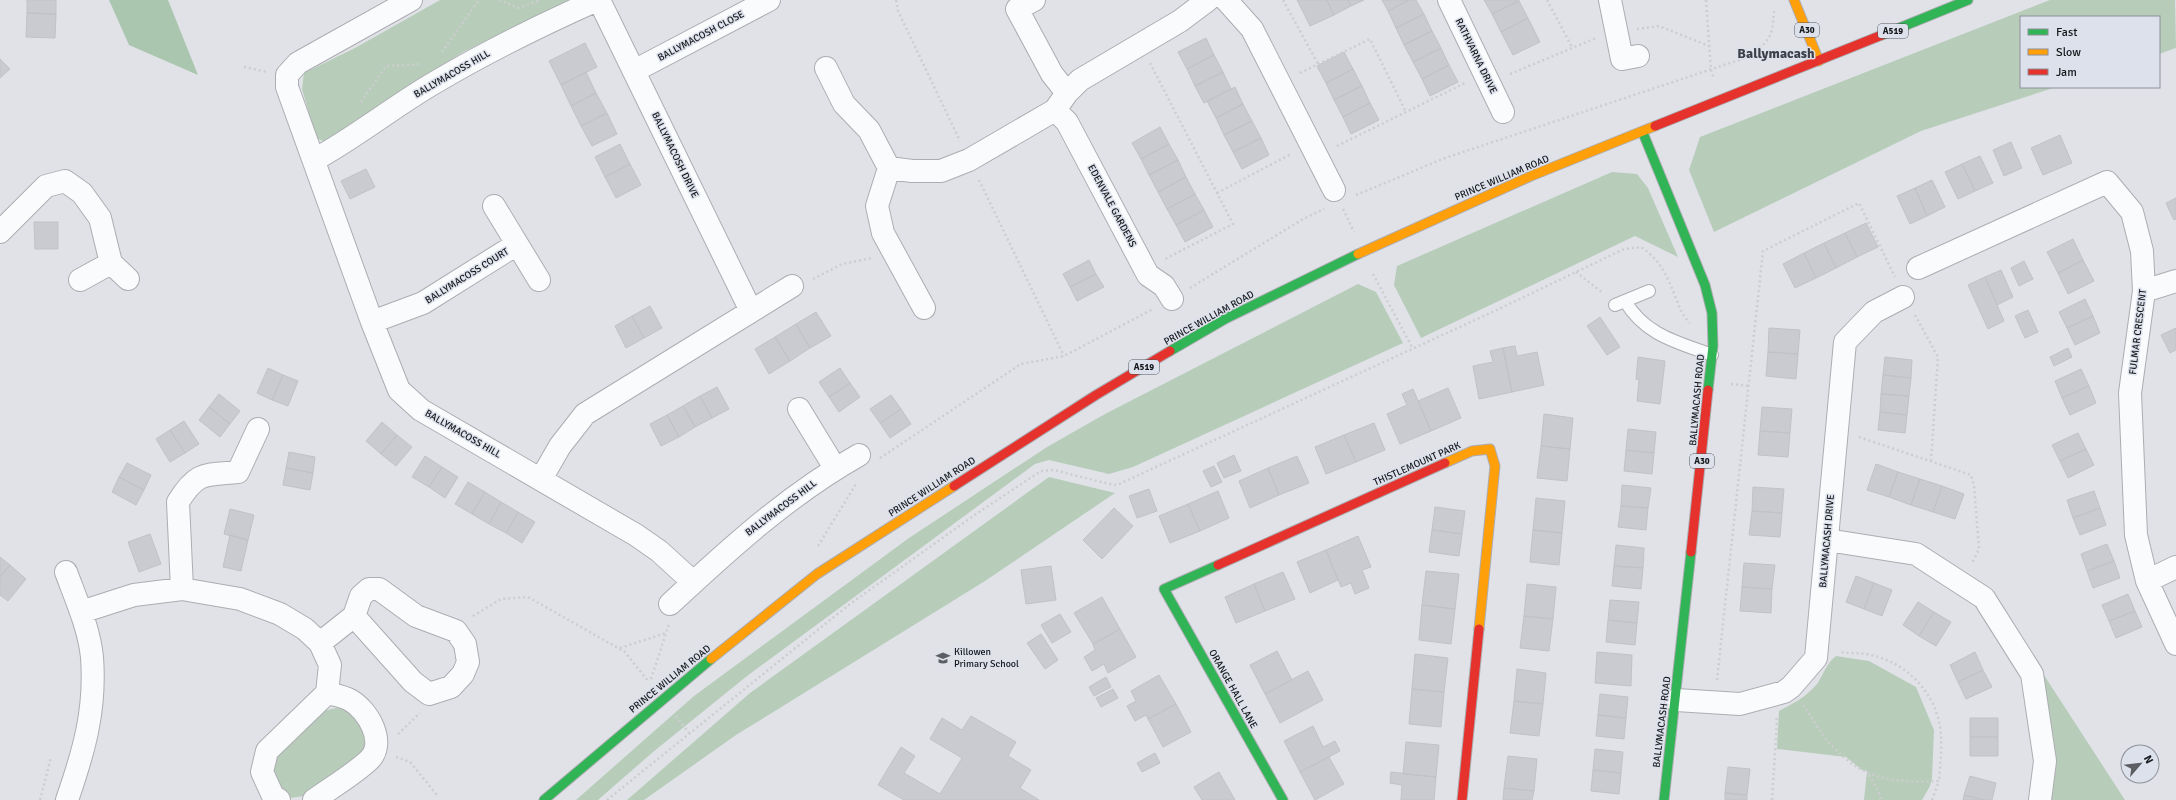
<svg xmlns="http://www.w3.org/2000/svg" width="2176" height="800" font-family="Signika,sans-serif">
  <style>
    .green { fill: #b7cdba }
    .forest { fill: #aac6ae }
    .building { fill: #cacbd0; stroke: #c1c2c7 }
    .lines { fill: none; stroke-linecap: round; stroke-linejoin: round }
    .lane-casing { stroke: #acadb2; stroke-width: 14 }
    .street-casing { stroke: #acadb2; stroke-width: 24 }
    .fast-casing { stroke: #acadb2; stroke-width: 11 }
    .slow-casing { stroke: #acadb2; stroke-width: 11 }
    .jam-casing { stroke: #acadb2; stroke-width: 11 }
    .path { stroke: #cccdce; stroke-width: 2.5; stroke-dasharray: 2 3; stroke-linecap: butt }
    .lane { stroke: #fafbfc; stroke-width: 12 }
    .street { stroke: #fafbfc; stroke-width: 22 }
    .fast { stroke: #30b455; stroke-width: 9 }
    .slow { stroke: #ff9f0a; stroke-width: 9 }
    .jam { stroke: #e5322d; stroke-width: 9 }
    .labels { text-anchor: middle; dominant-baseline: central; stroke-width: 3; stroke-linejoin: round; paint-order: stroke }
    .shield { fill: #dde1ec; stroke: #51545a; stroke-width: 1 }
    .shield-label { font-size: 9px; font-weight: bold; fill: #15171b }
    .street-label { font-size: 10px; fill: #15171b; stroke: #dde1ec }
    .poi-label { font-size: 10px; fill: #15171b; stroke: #dde1ec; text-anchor: start }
    .district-label { font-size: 14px; font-weight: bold; fill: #3d4049; stroke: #dde1ec }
  </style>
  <rect width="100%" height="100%" fill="#e0e2e8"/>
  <path class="green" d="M440 0H569L463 52 325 142 316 138 302 89 304 73 355 48Z
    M2050 0H2175L2176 48 2159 54V17H2021V87H2056L1921 131 1714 232 1689 170 1700 137Z
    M1612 172 1637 174 1648 188 1678 257 1635 236 1421 338 1394 285 1397 266Z
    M1358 284 1376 292 1403 343 1133 467 1109 474 1049 460 1035 464 747 676 653 752 598 800H576L694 696 909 538 1047 447 1105 414Z
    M1049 477 1115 493 985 581 736 735 644 800H627L750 693Z
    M1836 656 1869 661 1916 687 1934 730 1932 778 1930 786 1922 800H1864L1867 771 1862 770 1846 757 1777 749 1779 711C1794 703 1806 697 1817 684 1824 674 1826 664 1836 656Z
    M2040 669 2125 800H2047Z
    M336 708 350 710 366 735V748L359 758 311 795 290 798C275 786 273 779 274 760L319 712Z"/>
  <path class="forest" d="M109 0H168L198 75 129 45Z"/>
  <path class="building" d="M27 0H56V14L27 13Z
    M1297 0H1327L1334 15 1310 26Z
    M1327 0H1348L1351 6 1334 15Z
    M1348 0H1364L1351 6Z
    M1382 0H1409L1388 11Z
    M1409 0H1416L1424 14 1396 28 1388 11Z
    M1484 0H1519V1L1492 14Z
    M1519 1 1528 18 1501 32 1492 14Z
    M27 13 56 14 55 38 26 37Z
    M1424 14 1432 31 1404 45 1396 28Z
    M1528 18 1540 42 1513 55 1501 32Z
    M1432 31 1441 48 1413 62 1404 45Z
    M1206 38 1214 55 1187 69 1178 52Z
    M585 43 597 67 561 85 549 61Z
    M1441 48 1449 65 1422 79 1413 62Z
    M1344 52 1353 69 1326 83 1317 66Z
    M1214 55 1223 72 1195 86 1187 69Z
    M0 59 10 69 0 78Z
    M1449 65 1458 82 1430 96 1422 79Z
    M1353 69 1362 86 1334 100 1326 83Z
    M586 72 596 93 571 106 561 85Z
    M1223 72 1231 89 1204 103 1195 86Z
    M1362 86 1370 103 1343 117 1334 100Z
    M1235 87 1243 104 1216 118 1207 101Z
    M596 93 607 113 581 126 571 106Z
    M1370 103 1379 120 1351 134 1343 117Z
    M1243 104 1252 121 1224 135 1216 118Z
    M607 113 617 134 592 146 581 126Z
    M1252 121 1261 138 1233 152 1224 135Z
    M1160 127 1169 144 1141 159 1132 143Z
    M2060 135 2072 163 2043 175 2031 148Z
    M1261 138 1269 155 1242 169 1233 152Z
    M2011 142 2022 168 2004 176 1993 150Z
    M620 144 630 164 605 177 595 157Z
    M1169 144 1178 160 1149 175 1141 159Z
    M1980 156 1993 183 1975 191 1962 164Z
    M1178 160 1186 177 1158 192 1149 175Z
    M630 164 641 185 616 198 605 177Z
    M1962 164 1975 191 1958 199 1945 172Z
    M366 169 375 187 350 199 341 181Z
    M1186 177 1195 194 1167 209 1158 192Z
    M1932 180 1945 207 1927 216 1915 188Z
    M1915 188 1927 216 1910 224 1897 196Z
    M1195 194 1204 210 1176 225 1167 209Z
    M2176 198V219L2174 220 2166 203Z
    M1204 210 1213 227 1185 242 1176 225Z
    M34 222H58V249H35Z
    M1866 223 1878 247 1857 257 1845 233Z
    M1845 233 1857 257 1836 268 1824 243Z
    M2073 239 2083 260 2058 273 2047 252Z
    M1824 243 1836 268 1816 278 1804 253Z
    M1804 253 1816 278 1795 288 1783 264Z
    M1089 260 1096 274 1070 287 1063 274Z
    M2083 260 2094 281 2068 294 2058 273Z
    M2024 261 2033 279 2019 286 2011 268Z
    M2001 270 2013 297 1997 305 1985 277Z
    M1096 274 1104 287 1077 301 1070 287Z
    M1985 277 2004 321 1988 329 1968 285Z
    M2085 299 2093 316 2067 328 2059 312Z
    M650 306 662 328 644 338 632 316Z
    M2028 310 2038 332 2025 338 2015 316Z
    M816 312 831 336 810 348 796 324Z
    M632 316 644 338 626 348 615 326Z
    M2093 316 2100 333 2075 345 2067 328Z
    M1600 317 1620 347 1607 355 1587 326Z
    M796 324 810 348 790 361 775 337Z
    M1769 328 1800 330 1798 354 1768 352Z
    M2176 328V350L2170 353 2161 335Z
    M775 337 790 361 769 374 755 349Z
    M1515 346 1517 356 1537 352 1544 385 1512 392 1503 348Z
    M1503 348 1512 392 1479 399 1473 366 1493 362 1490 351Z
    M2068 348 2072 357 2054 366 2050 357Z
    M1768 352 1798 354 1796 379 1766 376Z
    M1638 357 1665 361 1660 404 1637 401 1639 380 1636 379Z
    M1885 357 1912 360 1911 378 1883 375Z
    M268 368 283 375 272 400 257 393Z
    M840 368 850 383 829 397 819 382Z
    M2081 369 2089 386 2062 398 2055 381Z
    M283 375 298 381 288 406 272 400Z
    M1883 375 1911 378 1909 396 1881 394Z
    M850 383 860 397 839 412 829 397Z
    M2089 386 2096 403 2070 415 2062 398Z
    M717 387 729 409 712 418 700 396Z
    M1448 388 1461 418 1431 431 1418 401Z
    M1413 389 1431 431 1400 444 1387 414 1407 405 1402 394Z
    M219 394 240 411 230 424 209 407Z
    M1881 394 1909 396 1907 415 1880 412Z
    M891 395 901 409 880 423 870 409Z
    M700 396 712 418 695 427 683 406Z
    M683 406 695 427 679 437 667 415Z
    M209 407 230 424 220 437 199 420Z
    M1762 407 1792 409 1790 433 1760 431Z
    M901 409 911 424 890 438 880 423Z
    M1880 412 1907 415 1905 433 1878 430Z
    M1544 414 1573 418 1570 449 1541 446Z
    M667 415 679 437 661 446 650 424Z
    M184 421 199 444 185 453 170 430Z
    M382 422 397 435 381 454 366 441Z
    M1374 423 1385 450 1356 462 1344 435Z
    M1628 429 1656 432 1654 453 1626 450Z
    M170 430 185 453 170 462 156 439Z
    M1760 431 1790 433 1788 457 1758 455Z
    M2078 433 2086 449 2060 461 2052 445Z
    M397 435 412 447 396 466 381 454Z
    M1344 435 1356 462 1326 474 1315 447Z
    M1541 446 1570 449 1567 481 1537 478Z
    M2086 449 2094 465 2068 478 2060 461Z
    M1626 450 1654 453 1652 474 1624 471Z
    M289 452 315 457 313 473 286 468Z
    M1234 455 1241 471 1224 478 1217 463Z
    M425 456 442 467 429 487 412 477Z
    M1297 456 1309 483 1279 495 1268 468Z
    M127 463 151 475 144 490 119 477Z
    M1876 464 1898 472 1889 497 1867 490Z
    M1214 466 1222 482 1211 487 1203 471Z
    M442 467 458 477 445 498 429 487Z
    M286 468 313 473 310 490 283 485Z
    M1268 468 1279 495 1250 508 1239 481Z
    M1898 472 1920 479 1911 505 1889 497Z
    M119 477 144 490 136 505 112 492Z
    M1920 479 1942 486 1933 512 1911 505Z
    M468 482 485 492 472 514 455 504Z
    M1622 485 1651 488 1648 508 1621 506Z
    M1942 486 1964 494 1955 519 1933 512Z
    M1753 487 1784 489 1782 513 1752 511Z
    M1149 489 1157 511 1137 518 1129 496Z
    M1218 491 1229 518 1200 531 1188 504Z
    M2094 491 2100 508 2073 518 2067 500Z
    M485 492 501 502 489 524 472 514Z
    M1536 498 1565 501 1562 533 1533 530Z
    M501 502 518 512 506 533 489 524Z
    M1188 504 1200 531 1170 543 1159 516Z
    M1621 506 1648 508 1646 530 1618 527Z
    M1435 507 1465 511 1462 534 1432 530Z
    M1114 508 1133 526 1102 559 1083 540Z
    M2100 508 2106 525 2080 535 2073 518Z
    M230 509 254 515 248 540 224 534Z
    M1752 511 1782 513 1780 537 1749 535Z
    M518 512 535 522 522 543 506 533Z
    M1432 530 1462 534 1459 556 1429 552Z
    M1533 530 1562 533 1559 565 1530 562Z
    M150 534 161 564 139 572 128 542Z
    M230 535 248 540 241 571 223 567Z
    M1358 536 1371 567 1362 570 1369 588 1355 594 1351 583 1341 587 1326 550Z
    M2107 544 2114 561 2087 571 2081 554Z
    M1616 545 1644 548 1643 568 1614 566Z
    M1326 550 1338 580 1310 593 1297 562Z
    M0 557 10 565 0 577Z
    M2114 561 2120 578 2093 588 2087 571Z
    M1744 563 1775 565 1772 589 1742 587Z
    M10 565 26 579 8 601 0 595V577Z
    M1051 566 1056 600 1026 604 1021 570Z
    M1614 566 1643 568 1641 589 1612 586Z
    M1426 571 1459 574 1455 609 1422 605Z
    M1283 572 1295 599 1265 611 1254 584Z
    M1856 576 1874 583 1864 609 1846 602Z
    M1874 583 1892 590 1882 616 1864 609Z
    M1254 584 1265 611 1236 623 1225 597Z
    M1527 584 1556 587 1553 619 1524 616Z
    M1742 587 1772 589 1771 613 1740 611Z
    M2128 594 2135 611 2109 621 2102 605Z
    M1102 597 1120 629 1093 644 1074 613Z
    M1610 600 1639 602 1637 623 1608 620Z
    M1918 602 1934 612 1919 636 1903 625Z
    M1422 605 1455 609 1451 644 1419 640Z
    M2135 611 2142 627 2116 638 2109 621Z
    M1934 612 1951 622 1936 646 1919 636Z
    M1060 614 1071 632 1052 643 1041 625Z
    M1524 616 1553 619 1549 651 1520 648Z
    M1608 620 1637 623 1635 645 1606 642Z
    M1120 629 1136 657 1108 673 1104 664 1092 671 1084 657 1095 650 1093 644Z
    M1041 634 1058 660 1045 669 1027 643Z
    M1277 651 1292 680 1265 694 1250 665Z
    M1597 652 1632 655 1631 686 1595 683Z
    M1975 652 1983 670 1958 682 1950 665Z
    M1415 654 1448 658 1444 692 1412 689Z
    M1517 669 1546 673 1543 704 1514 701Z
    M1983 670 1992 687 1966 699 1958 682Z
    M1308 671 1323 700 1280 723 1265 694Z
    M1159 675 1176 704 1148 719 1146 715 1135 721 1127 706 1136 701 1131 691Z
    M1106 677 1111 687 1094 696 1089 687Z
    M1113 689 1118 698 1101 707 1096 698Z
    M1412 689 1444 692 1441 727 1409 724Z
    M1600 694 1628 697 1626 718 1598 715Z
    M1514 701 1543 704 1539 736 1510 733Z
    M1176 704 1191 732 1163 747 1148 719Z
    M1598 715 1626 718 1624 739 1596 736Z
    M971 716 1016 742 1008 756 1031 770 1020 788 1039 800H904L878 785 901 747 915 756 904 773 940 794 962 758 930 739 942 718 962 730Z
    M1970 718H1998V737H1970Z
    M1313 726 1323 747 1335 741 1340 751 1300 772 1284 741Z
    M1970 737H1998V756H1970Z
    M1406 742 1439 745 1436 777 1403 774Z
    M1595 749 1623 752 1621 773 1593 770Z
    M1155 753 1160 763 1142 772 1137 763Z
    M1508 756 1537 759 1534 791 1504 788Z
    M1329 757 1344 784 1315 800 1300 772Z
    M1728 767 1750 769 1747 795 1725 793Z
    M1593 770 1621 773 1619 794 1591 791Z
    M1219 772 1235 800H1202L1194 787Z
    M1391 772 1436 777 1434 800H1401L1402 785 1390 783Z
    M1970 776 1996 783 1992 800H1984L1964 795Z
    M1504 788 1534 791 1532 800H1503Z
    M1725 793 1747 795V800H1725Z
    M1964 795 1984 800H1963Z"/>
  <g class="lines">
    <defs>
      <path id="lane" d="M1625 301C1645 335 1677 342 1712 355
        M1615 305 1649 291"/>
      <path id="street" d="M411 0 298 63 287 75V87L372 322 399 390 421 410 636 535 659 551 693 582
        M599 0 751 311
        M1034 0 1017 9 1052 74 1067 93
        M1226 0 1252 29 1334 190
        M1449 0 1503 112
        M1610 0 1622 59 1638 56
        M826 68 844 104 869 130 889 168 912 171H941L969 160 1055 110 1067 93 1080 80 1180 21 1208 0
        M634 71 769 0
        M1055 110 1067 122 1148 275 1164 286 1172 299
        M314 160C356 137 393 107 434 83 486 52 541 25 597 0
        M889 168 877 206 883 233 924 308
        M494 206 539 280
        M0 232 46 186 65 181 82 193 100 218 111 263 128 279
        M1918 268 2107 182 2132 212 2142 251 2144 291 2130 393 2136 535 2147 581 2176 644
        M80 280 111 263
        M2144 291 2176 281
        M372 322 423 303 517 244
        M799 409 835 468
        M541 479 560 446 585 414 792 286
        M1827 540 1916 554 1984 598 2032 674 2045 761 2040 800
        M66 572C76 599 89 628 92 657 96 710 84 751 67 800
        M2147 581 2176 567
        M182 589 178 502C197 471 205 475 238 472L258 429
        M670 604C728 550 788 495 859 455
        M81 612 134 595 182 589 240 599 280 614 305 629 320 643 330 665 327 693 267 751 262 772 273 796 279 800
        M320 643 354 616 361 596 369 589H379L416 616 456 631 465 644 468 662 463 674 451 687 429 694 413 682 354 616
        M1676 700 1740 704 1784 692 1791 687 1816 658 1845 342 1874 312 1903 297
        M314 800C332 787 353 775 369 760 387 743 368 710 350 700 343 696 334 695 327 693"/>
      <path id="fast" d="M1882 35 1968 0
        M1643 133 1705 285 1712 313 1713 346 1708 390
        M1170 351 1225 319 1358 254
        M1218 565 1164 589 1283 800
        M544 800 711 659
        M1664 800 1691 552"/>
      <path id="slow" d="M1794 0 1819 61
        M1358 254 1531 176 1655 126
        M1445 463 1472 451 1490 449 1495 466 1479 629
        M711 659 817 574 954 486"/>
      <path id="jam" d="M1655 126 1882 35
        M954 486 1096 395 1170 351
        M1691 552 1708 390
        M1218 565 1445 463
        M1462 800 1479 629"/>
    </defs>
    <use href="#lane" class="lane-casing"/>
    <use href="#street" class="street-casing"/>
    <use href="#fast" class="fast-casing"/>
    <use href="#slow" class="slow-casing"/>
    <use href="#jam" class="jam-casing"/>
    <path class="path" d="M499 0 519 8 537 1 539 3
      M896 0 898 11 960 141
      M1283 0 1318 64
      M1547 0 1572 47
      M1706 0 1711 70 1714 79
      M1637 29 1659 26 1709 46
      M442 52 479 0
      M1150 63 1233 224 1165 259
      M244 67 267 72
      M1300 73 1370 39 1406 112
      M1510 74 1596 38
      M361 102 386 66 421 64
      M1337 146 1465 83
      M979 180 1064 356
      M1217 193 1291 154
      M1356 195 1445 158 1745 58C1769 41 1772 41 1774 11
      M1343 209 1354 232
      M1576 272 1603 293
      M1373 274 1413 349
      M813 279 842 264 872 258
      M1190 288 1303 219 1324 209
      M1915 315 1938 357 1931 461
      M1731 384 1749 386
      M1859 437 1971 475 1974 485 1979 549 1972 563
      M880 458 1021 364 1064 356 1153 309
      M818 546 856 484
      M473 616 501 599 528 597 625 652 648 681
      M620 648 666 633
      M651 679 669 624
      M1717 680 1763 251 1859 203 1895 277
      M1803 705C1813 718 1821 735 1833 747 1865 781 1895 783 1939 781 1940 766 1942 750 1941 735 1938 694 1907 661 1866 654 1857 653 1848 653 1839 652
      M676 716 689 733
      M398 734 420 713
      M396 757 410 762 437 795
      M1869 775 1878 790 1881 800
      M40 800 51 757
      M607 800 850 604 976 514 1041 471 1054 470 1109 484 1117 485 1501 308 1624 249 1641 247C1659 259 1667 275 1675 296 1679 306 1682 315 1690 323
      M1772 800 1777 721 1776 717
      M1932 800 1939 781"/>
    <use href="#lane" class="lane"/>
    <use href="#street" class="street"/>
    <use href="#fast" class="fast"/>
    <use href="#slow" class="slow"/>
    <use href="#jam" class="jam"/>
  </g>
  <defs>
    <symbol id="school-bare" viewBox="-9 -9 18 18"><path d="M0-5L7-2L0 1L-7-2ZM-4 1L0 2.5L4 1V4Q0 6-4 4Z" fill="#5c5e63" stroke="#dde1ec" stroke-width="2.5" paint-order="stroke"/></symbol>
  </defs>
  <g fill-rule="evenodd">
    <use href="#school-bare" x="933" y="648" width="20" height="20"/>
  </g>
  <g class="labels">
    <g class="shield">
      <rect x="1795" y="23" width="24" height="14" rx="3"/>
      <rect x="1878" y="24" width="30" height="14" rx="3"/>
      <rect x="1129" y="360" width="30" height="14" rx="3"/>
      <rect x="1690" y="454" width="24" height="14" rx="3"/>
    </g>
    <g class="shield-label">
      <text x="1807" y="30">A30</text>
      <text x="1893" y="31">A519</text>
      <text x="1144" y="367">A519</text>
      <text x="1702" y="461">A30</text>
    </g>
    <g class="street-label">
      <text transform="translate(701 36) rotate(-28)">BALLYMACOSH CLOSE</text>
      <text transform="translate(1476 56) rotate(64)">RATHVARNA DRIVE</text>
      <text transform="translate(452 74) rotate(-30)">BALLYMACOSS HILL</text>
      <text transform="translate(675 155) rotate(64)">BALLYMACOSH DRIVE</text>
      <text transform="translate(1502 178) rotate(-23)">PRINCE WILLIAM ROAD</text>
      <text transform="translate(1112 206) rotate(62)">EDENVALE GARDENS</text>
      <text transform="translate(467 276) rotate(-32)">BALLYMACOSS COURT</text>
      <text transform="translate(1209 318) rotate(-29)">PRINCE WILLIAM ROAD</text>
      <text transform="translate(2138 332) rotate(-83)">FULMAR CRESCENT</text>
      <text transform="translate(1697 400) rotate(-85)">BALLYMACASH ROAD</text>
      <text transform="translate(463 434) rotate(30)">BALLYMACOSS HILL</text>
      <text transform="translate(1417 464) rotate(-24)">THISTLEMOUNT PARK</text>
      <text transform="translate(932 487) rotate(-33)">PRINCE WILLIAM ROAD</text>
      <text transform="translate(781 508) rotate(-37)">BALLYMACOSS HILL</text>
      <text transform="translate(1827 541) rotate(-85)">BALLYMACASH DRIVE</text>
      <text transform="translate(670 679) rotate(-39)">PRINCE WILLIAM ROAD</text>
      <text transform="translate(1233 689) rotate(61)">ORANGE HALL LANE</text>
      <text transform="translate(1662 722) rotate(-83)">BALLYMACASH ROAD</text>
    </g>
    <g class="poi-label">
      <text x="954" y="652">Killowen<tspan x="954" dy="12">Primary School</tspan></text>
    </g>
    <g class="district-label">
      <text x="1776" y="53">Ballymacash</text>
    </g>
  </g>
  <rect x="2020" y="16" width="140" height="72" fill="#dde1ec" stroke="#8d9098"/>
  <rect x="2028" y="29" width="20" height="6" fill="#30b455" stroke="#8d9098"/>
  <text x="2056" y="36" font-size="12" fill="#15171b">Fast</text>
  <rect x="2028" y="49" width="20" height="6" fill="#ff9f0a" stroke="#8d9098"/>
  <text x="2056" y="56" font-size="12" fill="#15171b">Slow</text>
  <rect x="2028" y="69" width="20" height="6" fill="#e5322d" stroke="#8d9098"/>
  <text x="2056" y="76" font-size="12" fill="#15171b">Jam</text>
  <g transform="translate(2140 764) rotate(62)"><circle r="19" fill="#dde1ec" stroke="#8d9098"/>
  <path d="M0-3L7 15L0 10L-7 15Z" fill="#5c5e63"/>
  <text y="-6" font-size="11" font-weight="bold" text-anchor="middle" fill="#15171b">N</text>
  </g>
</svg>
